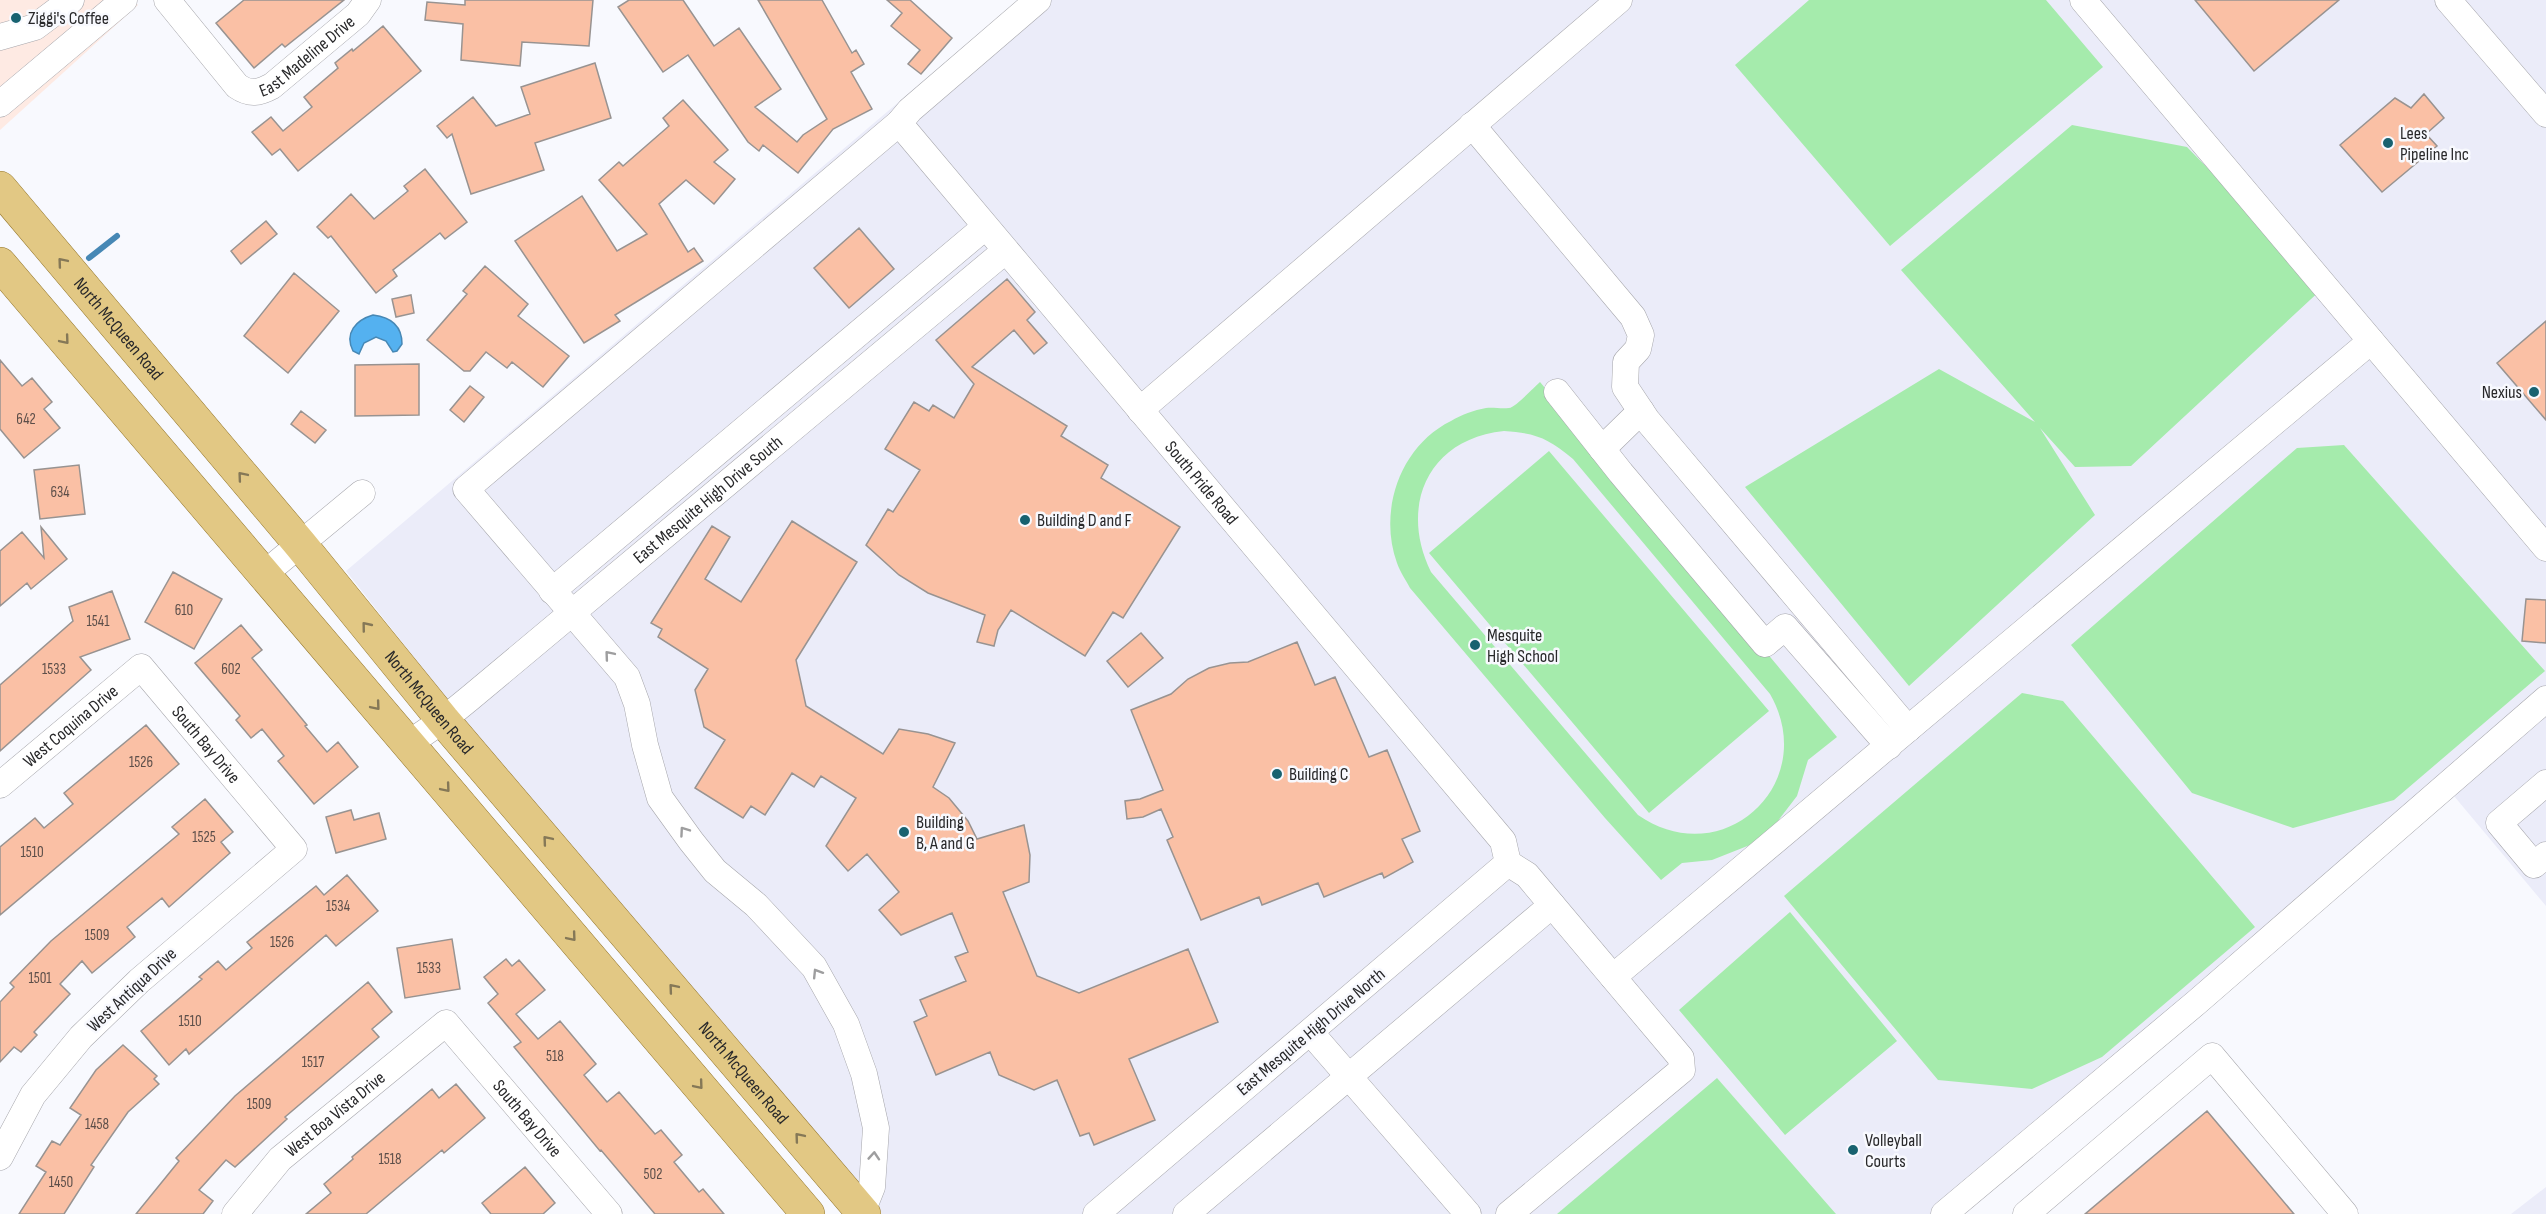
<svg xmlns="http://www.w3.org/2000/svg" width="2546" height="1214" font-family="'Sofia Sans Condensed',sans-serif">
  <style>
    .commercial { fill: #feeae3 }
    .built { fill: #ebecf9 }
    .green { fill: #a5ebac; fill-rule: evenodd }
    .water { fill: #54b1f0; stroke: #4788b5; stroke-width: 1.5 }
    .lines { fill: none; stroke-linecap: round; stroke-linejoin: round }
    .stream { stroke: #4788b5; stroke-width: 6 }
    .building { fill: #fac0a5; stroke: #989391; stroke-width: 1.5 }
    .minor-casing { stroke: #a6a6ab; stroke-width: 27 }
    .major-casing { stroke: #95782f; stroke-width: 34 }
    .minor { stroke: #fff; stroke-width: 26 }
    .major { stroke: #e2c884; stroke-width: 33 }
    .oneway { stroke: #857857 }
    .oneway2 { stroke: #9e9e9f }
    .poi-dot { fill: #186270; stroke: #f8f9fe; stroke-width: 2 }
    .labels { text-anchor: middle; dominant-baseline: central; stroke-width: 5; stroke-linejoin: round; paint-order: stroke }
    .number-label { font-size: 15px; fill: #5c4e49 }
    .poi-label { font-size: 18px; fill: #28282a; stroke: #f8f9fe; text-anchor: start }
    .street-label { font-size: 18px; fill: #28282a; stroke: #f8f9fe }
  </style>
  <rect width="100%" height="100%" fill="#f8f9fe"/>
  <path class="commercial" d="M0 0H133L138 5 0 130Z"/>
  <path class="built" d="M1019 0H2546V906L2454 796 1963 1214H854L346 571Z
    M2546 1187V1214H2511Z"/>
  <path class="green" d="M1809 0H2046L2103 67 1890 246 1735 65Z
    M2072 125 2187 147 2324 287 2131 466 2075 467 2040 428 2095 515 1909 686 1745 487 1939 369 2035 422 1901 270Z
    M1540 382 1837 737 1808 760 1797 796 1774 826 1755 843 1712 860 1682 863 1661 880 1605 818 1410 588C1406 580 1400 572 1397 563 1378 511 1400 446 1451 421 1461 415 1474 410 1486 408 1493 407 1501 409 1509 408 1516 407 1534 387 1540 382ZM1504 431C1536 433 1548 438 1573 459L1770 694C1821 783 1723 874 1638 815L1431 572C1399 507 1427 439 1504 431Z
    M2344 445 2545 671 2394 800 2293 828 2192 793 2071 645 2297 448Z
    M1549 451 1769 711 1649 813 1429 553Z
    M2022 693 2063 701 2255 927 2102 1057 2032 1089 1938 1080 1784 896Z
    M1790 912 1897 1041 1785 1135 1679 1010Z
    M1717 1078 1836 1214H1557Z"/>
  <path class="water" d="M373 315C390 317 402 325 402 344L397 351 393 352 386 341 376 337 364 343 359 354 353 351C344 333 356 320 373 315Z"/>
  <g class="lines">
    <path class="stream" d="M89 258 117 236"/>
  </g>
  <path class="building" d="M244 0H344L285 47 282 44 254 68 216 23Z
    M465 0H593L589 46 522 42 520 66 461 60 463 24 425 20 427 2 465 5Z
    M629 0H683L714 46 739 28 781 89 755 107 797 142 803 135 827 119 758 0H822L852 53 856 50 864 64 851 72 872 109 833 129 798 173 763 145 759 151 748 142 688 55 663 72 618 7Z
    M887 0H910L952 38 921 74 908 64 920 50 891 26 902 13Z
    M2195 0H2339L2254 71Z
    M383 26 421 71 298 171 280 149 272 155 252 132 271 117 283 131 312 107 304 97 338 68 335 63 352 49 353 51Z
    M595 63 611 118 535 143 544 170 471 194 452 134 447 138 437 126 473 97 496 126 530 114 521 87Z
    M2424 94 2444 118 2426 134 2437 146 2382 192 2340 145 2395 98 2411 108Z
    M683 100 728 150 714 162 735 179 714 204 686 180 659 204 688 252 694 248 703 261 615 315 620 321 584 343 515 241 582 196 617 251 647 234 599 180 619 162 623 166 669 126 663 118Z
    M425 169 467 222 445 239 440 233 393 270 397 276 376 293 331 236 328 238 317 227 351 194 374 219 408 191 404 186Z
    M266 221 277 234 241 264 231 251Z
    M859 228 894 269 849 308 814 268Z
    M485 266 528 304 518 316 569 356 543 387 512 362 507 368 486 352 470 371H464L427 340 467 294 463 291Z
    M294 273 339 311 288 373 244 336Z
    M1007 279 1035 312 1027 320 1047 343 1034 354 1014 330 972 367 1067 426 1061 436 1108 465 1101 478 1180 527 1123 618 1113 612 1085 656 1011 610 998 630 994 646 977 642 985 615 928 593 899 575 866 545 888 509 893 512 920 470 885 449 914 402 929 411 933 405 954 418 974 384 936 340Z
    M411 295 414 313 396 317 392 299Z
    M2546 321V420L2497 363Z
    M0 360 22 386 32 378 52 402 44 409 60 428 24 458 0 429Z
    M419 364V415L355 416V365Z
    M470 386 484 397 464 422 450 410Z
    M301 411 326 430 315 443 291 424Z
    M79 465 85 514 40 519 34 470Z
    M792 521 857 562 796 660 806 706 883 754 899 729 928 734 955 743 933 787 949 798 968 821 977 839 1024 825 1030 855 1029 882 1003 892 1037 976 1079 993 1188 949 1218 1022 1129 1059 1155 1120 1094 1145 1089 1133 1080 1136 1057 1080 1034 1090 999 1075 990 1052 936 1075 914 1022 927 1016 920 1000 966 981 955 957 968 952 952 913 901 935 879 910 899 892 867 854 848 871 826 846 856 798 821 776 814 787 792 773 765 815 751 806 743 818 695 788 725 740 704 727 695 690 708 669 658 637 662 629 651 623 712 526 730 537 705 579 741 602Z
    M41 527 67 559 31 589 27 583 0 606V551L22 532 44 558Z
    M173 572 222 599 194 649 145 622Z
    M112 591 130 639 80 657 91 670 0 751V685L73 621 69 607Z
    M2526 599 2546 600V643L2522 641Z
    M241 625 262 650 252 658 307 725 305 726 327 752 338 742 358 767 314 804 278 761 284 756 262 729 251 738 236 720 240 716 195 663Z
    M1141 633 1163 658 1128 687 1107 661Z
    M1297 642 1315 685 1335 677 1369 757 1387 750 1420 831 1402 839 1413 862 1384 878 1382 873 1324 897 1318 883 1262 905 1259 897 1201 920 1167 840 1173 837 1161 809 1143 817 1127 819 1125 801 1140 799 1163 790 1131 710 1171 694 1188 679 1209 668 1230 663 1248 662Z
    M146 725 179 764 0 915V847L35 818 44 828 73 804 64 793Z
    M205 799 233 832 221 842 230 853 169 907 162 898 127 927 135 937 92 973 82 961 60 984 70 994 34 1032 37 1035 21 1052 14 1047 0 1062V1002L14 987 10 983 51 941 179 834 172 827Z
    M351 810 354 820 379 813 386 839 336 853 326 817Z
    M347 875 378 911 336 946 326 935 189 1054 186 1049 169 1065 141 1031 202 979 199 977 218 961 226 970 252 948 247 942 316 886 324 895Z
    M452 939 460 989 405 998 397 948Z
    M506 959 512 966 519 960 545 990 516 1014 538 1039 560 1021 596 1064 584 1075 607 1102 619 1092 655 1134 661 1130 682 1155 674 1162 699 1192 703 1189 724 1214H655L601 1150 600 1151 514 1047 521 1042 488 1003 498 994 484 977Z
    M368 982 392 1012 372 1029 379 1037 285 1117 287 1119 235 1167 226 1160 199 1190 213 1201 203 1214H136L179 1161 176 1158 235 1096Z
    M123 1045 157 1076 154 1079 159 1084 128 1112 91 1165 94 1167 64 1214H19L46 1172 36 1166 52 1141 60 1145 81 1115 70 1108 96 1070Z
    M456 1084 485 1118 444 1153 442 1150 366 1214H306L331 1193 324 1184 353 1159 352 1157 432 1089 439 1098Z
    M2207 1111 2294 1214H2085Z
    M525 1167 555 1203 543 1214H491L482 1203Z"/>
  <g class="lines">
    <defs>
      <g id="minor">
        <path id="s1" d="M167 0 237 86C250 95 259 93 272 86L358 14 368 0"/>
        <path d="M2083 0 2546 548"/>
        <path d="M2448 0 2546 114"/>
        <path d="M0 37 35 27 71 0"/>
        <path d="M0 104 124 0"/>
        <path id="s2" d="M899 123 1503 841 1508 863 1096 1214"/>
        <path d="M1472 125 1633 317 1641 335 1638 349 1626 362 1625 387 1647 420 1908 729"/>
        <path d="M1557 392 1621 473 1765 644 1785 627 1889 746"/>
        <path d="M1140 410 1619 0"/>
        <path d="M1602 449 1641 411"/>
        <path d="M264 574 362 493"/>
        <path d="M552 591 985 227"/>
        <path id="s3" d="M408 744 443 720 470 698 1005 251"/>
        <path d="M2546 783 2499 823 2534 865 2546 855"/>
        <path id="s4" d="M0 785 141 667 294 849 139 981 81 1037 33 1095 0 1157"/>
        <path d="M1508 863 1527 875 1681 1058 1682 1070 1509 1214"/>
        <path d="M1613 977C1866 765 2117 552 2371 341"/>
        <path d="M1311 1033 1468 1214"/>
        <path d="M862 1212 872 1187 876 1128 864 1074 846 1024 814 967 756 905 715 871 691 841 660 798 645 745 637 704 627 677 466 489 899 123 910 110 1038 0"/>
        <path id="s5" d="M235 1214 280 1159 446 1023 609 1214"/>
        <path d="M1186 1214 1552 905"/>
        <path d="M1944 1214 2197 1002 2546 699"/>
        <path d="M2026 1214 2212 1056 2345 1214"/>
      </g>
      <g id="major">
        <path id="s6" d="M0 188 300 544 443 720 864 1214"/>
        <path d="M0 264 808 1214"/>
      </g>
    </defs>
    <use href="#minor" class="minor-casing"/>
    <use href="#major" class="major-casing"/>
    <use href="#minor" class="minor"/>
    <use href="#major" class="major"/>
  </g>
  <defs><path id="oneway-chevron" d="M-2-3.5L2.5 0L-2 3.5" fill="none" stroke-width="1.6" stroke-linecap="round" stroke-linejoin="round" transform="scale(1.5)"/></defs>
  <g class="oneway">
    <use href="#oneway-chevron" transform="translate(62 262) rotate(-130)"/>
    <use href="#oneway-chevron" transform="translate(65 340) rotate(50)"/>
    <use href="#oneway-chevron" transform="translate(242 476) rotate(-130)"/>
    <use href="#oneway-chevron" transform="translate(366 626) rotate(-129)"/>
    <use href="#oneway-chevron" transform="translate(376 706) rotate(50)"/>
    <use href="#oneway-chevron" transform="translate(446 788) rotate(50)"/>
    <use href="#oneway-chevron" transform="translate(547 840) rotate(-130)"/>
    <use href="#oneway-chevron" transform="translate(572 937) rotate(50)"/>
    <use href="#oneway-chevron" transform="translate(673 988) rotate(-130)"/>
    <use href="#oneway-chevron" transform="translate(699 1085) rotate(50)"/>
    <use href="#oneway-chevron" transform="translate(799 1137) rotate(-130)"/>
  </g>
  <g class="oneway2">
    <use href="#oneway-chevron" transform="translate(609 655) rotate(-130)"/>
    <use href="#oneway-chevron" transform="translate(684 831) rotate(-125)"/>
    <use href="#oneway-chevron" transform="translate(817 973) rotate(-122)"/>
    <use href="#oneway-chevron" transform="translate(874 1156) rotate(-86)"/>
  </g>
  <g class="poi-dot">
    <circle cx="16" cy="18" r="6"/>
    <circle cx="2388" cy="143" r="6"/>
    <circle cx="2534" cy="392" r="6"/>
    <circle cx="1025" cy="520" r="6"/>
    <circle cx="1475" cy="645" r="6"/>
    <circle cx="1277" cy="774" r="6"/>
    <circle cx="904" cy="832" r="6"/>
    <circle cx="1853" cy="1150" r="6"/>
  </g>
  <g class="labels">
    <g class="number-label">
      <text x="26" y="419">642</text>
      <text x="60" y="492">634</text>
      <text x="184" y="610">610</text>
      <text x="98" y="621">1541</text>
      <text x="54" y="669">1533</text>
      <text x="231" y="669">602</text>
      <text x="141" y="762">1526</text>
      <text x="204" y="837">1525</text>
      <text x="32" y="852">1510</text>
      <text x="338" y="906">1534</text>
      <text x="97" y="935">1509</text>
      <text x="282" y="942">1526</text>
      <text x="429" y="968">1533</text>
      <text x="40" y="978">1501</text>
      <text x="190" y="1021">1510</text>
      <text x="555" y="1056">518</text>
      <text x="313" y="1062">1517</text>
      <text x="259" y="1104">1509</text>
      <text x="97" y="1124">1458</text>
      <text x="390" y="1159">1518</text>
      <text x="653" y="1174">502</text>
      <text x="61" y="1182">1450</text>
    </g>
    <g class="poi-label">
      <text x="28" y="18">Ziggi's Coffee</text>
      <text x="2400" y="133">Lees<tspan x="2400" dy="21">Pipeline Inc</tspan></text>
      <text x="2522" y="392" text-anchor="end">Nexius</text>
      <text x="1037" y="520">Building D and F</text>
      <text x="1487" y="635">Mesquite<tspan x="1487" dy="21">High School</tspan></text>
      <text x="1289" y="774">Building C</text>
      <text x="916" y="822">Building<tspan x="916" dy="21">B, A and G</tspan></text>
      <text x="1865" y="1140">Volleyball<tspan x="1865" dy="21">Courts</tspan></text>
    </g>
    <g class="street-label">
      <text stroke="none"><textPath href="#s1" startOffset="194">East Madeline Drive</textPath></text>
      <text stroke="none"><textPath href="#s6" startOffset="184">North McQueen Road</textPath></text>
      <text stroke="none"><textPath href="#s2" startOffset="470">South Pride Road</textPath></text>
      <text stroke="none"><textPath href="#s3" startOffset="387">East Mesquite High Drive South</textPath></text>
      <text stroke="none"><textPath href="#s6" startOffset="670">North McQueen Road</textPath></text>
      <text stroke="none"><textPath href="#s4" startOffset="92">West Coquina Drive</textPath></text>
      <text stroke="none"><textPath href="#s4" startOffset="285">South Bay Drive</textPath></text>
      <text transform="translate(132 990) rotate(-43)">West Antiqua Drive</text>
      <text transform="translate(1311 1032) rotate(-40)">East Mesquite High Drive North</text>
      <text stroke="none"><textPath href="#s6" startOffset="1156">North McQueen Road</textPath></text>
      <text stroke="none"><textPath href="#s5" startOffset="142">West Boa Vista Drive</textPath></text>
      <text stroke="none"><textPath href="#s5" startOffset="411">South Bay Drive</textPath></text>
    </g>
  </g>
</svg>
